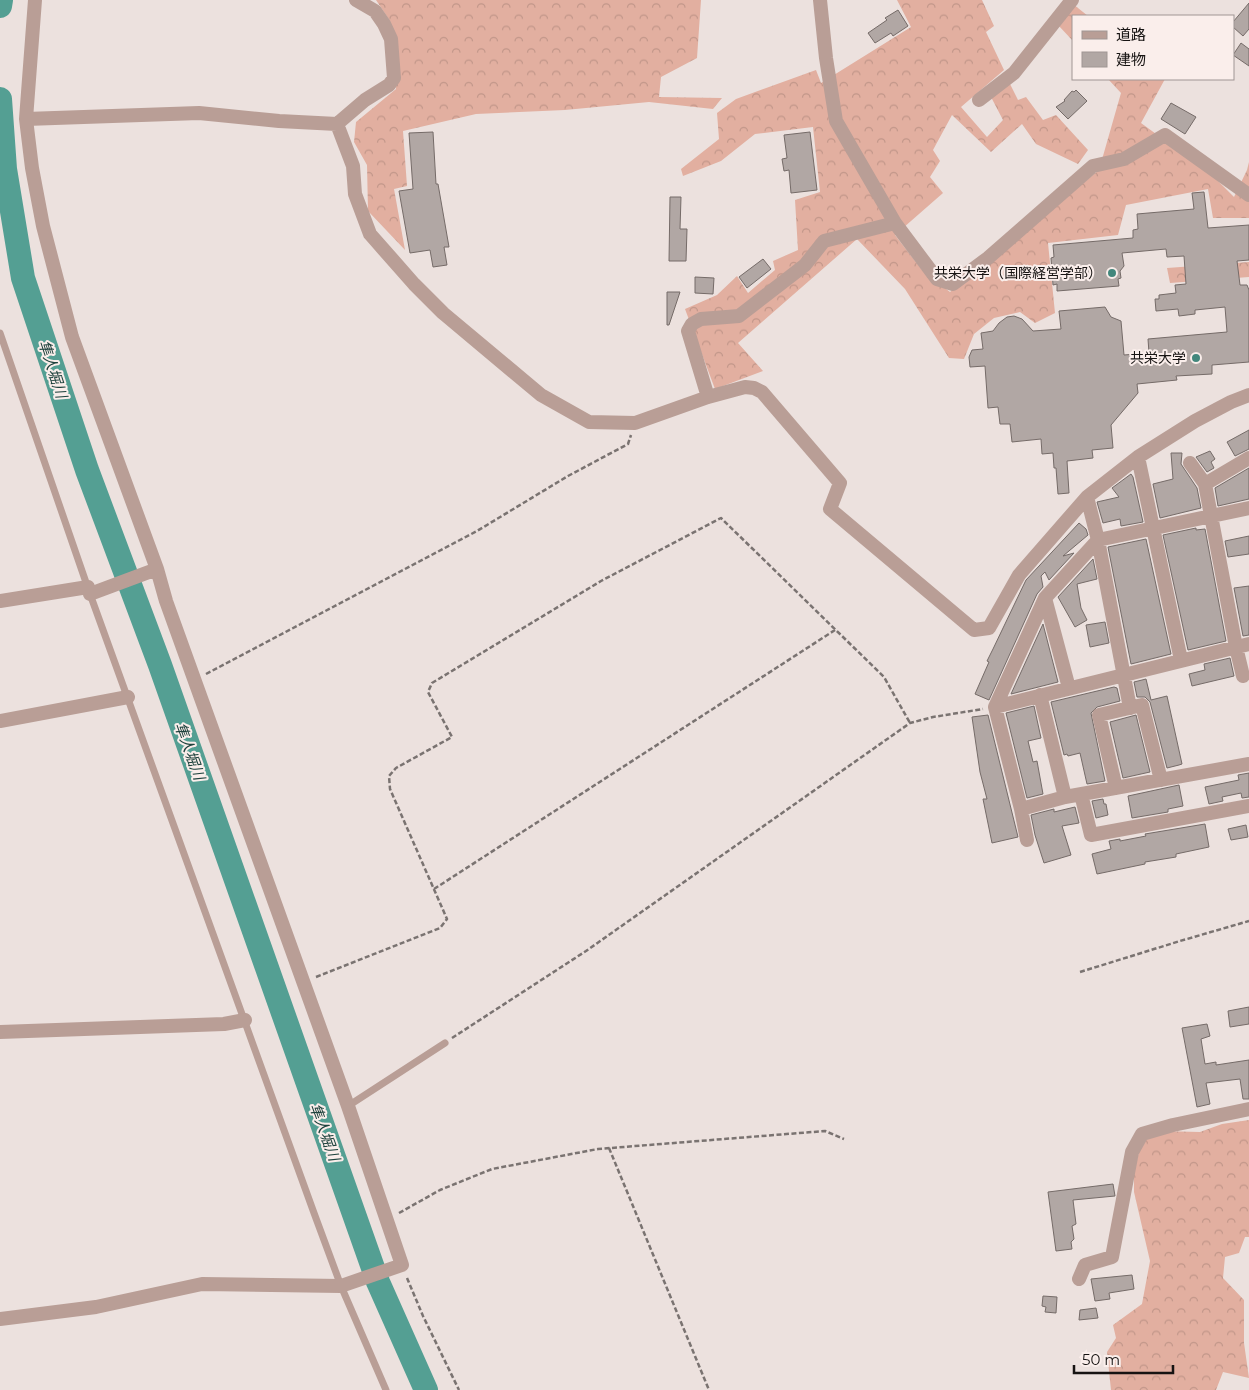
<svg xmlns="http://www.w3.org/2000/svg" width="1249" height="1390" font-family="Montserrat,'Noto Sans JP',sans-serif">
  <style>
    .forest { fill: url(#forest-crowns) }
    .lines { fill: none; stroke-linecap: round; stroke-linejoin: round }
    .river { stroke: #549f93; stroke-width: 24 }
    .building { fill: #b1a7a4; stroke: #756b68 }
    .path { stroke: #7a7371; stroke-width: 2.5; stroke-dasharray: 5 2.5; stroke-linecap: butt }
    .service { stroke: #b99e96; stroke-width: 7 }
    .minor { stroke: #b99e96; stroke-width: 14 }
    .poi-dot { fill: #42877c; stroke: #faeeeb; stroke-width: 2 }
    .labels { text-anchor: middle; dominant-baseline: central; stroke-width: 4; stroke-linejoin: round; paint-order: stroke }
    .poi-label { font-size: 14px; fill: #161312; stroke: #faeeeb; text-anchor: end }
    .water-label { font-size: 15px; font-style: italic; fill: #1e423d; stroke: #faeeeb }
  </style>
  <defs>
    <pattern id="forest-crowns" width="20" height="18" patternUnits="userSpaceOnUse" patternTransform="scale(1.25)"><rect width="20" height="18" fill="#e2afa0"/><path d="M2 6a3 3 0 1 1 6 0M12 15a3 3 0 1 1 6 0" fill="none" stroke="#c19689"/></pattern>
  </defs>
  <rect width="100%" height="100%" fill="#ece1de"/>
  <path class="forest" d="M376 0H701L697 58 661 77 659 97 722 98 713 109 649 102 565 110 476 114 403 131 407 186 394 189 405 250 368 211 367 165 354 142 356 122 396 89 394 55 390 21Z
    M897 0H982L994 26 986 32 1004 70 961 107 987 137 1003 120 991 97 1009 82 1018 100 1026 97 1043 120 1056 115 1088 150 1078 164 1036 144 1022 124 991 152 952 115 933 150 940 161 930 177 943 193 895 235 922 270 950 292 1099 170 1121 93 1108 79H1165L1141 123 1211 174 1234 197 1247 170 1249 162V218H1213L1208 189 1126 205 1118 235 1048 243 1055 313 1035 323 1020 312 994 318 974 334 964 359 949 358 905 289 857 239 738 343 763 371 715 389 685 309 717 295 737 276 748 293 775 270 773 261 798 250 795 200 820 192 813 127 755 134 721 161 683 176 681 169 719 139 717 113 736 99 816 70 821 83 911 27Z
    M1073 4 1088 16H1073V41L1058 25Z
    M1249 262V277L1170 283 1167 268Z
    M1249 1120V1237H1245L1239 1253 1225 1257 1223 1278 1244 1300V1343L1249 1378 1223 1372 1216 1390H1111L1107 1352 1116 1338 1113 1325 1142 1304 1150 1261 1134 1192V1171L1139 1152 1148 1137 1160 1131 1200 1132 1222 1124Z"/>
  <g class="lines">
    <path class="river" d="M0 6 1 0
      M0 99 5 169 23 278 87 470 160 665 378 1282 426 1390"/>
  </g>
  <path class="building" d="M1249 3V29L1243 36 1233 27V22Z
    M898 10 908 26 893 36 891 33 875 43 868 33 887 20 885 18Z
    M1241 43 1249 49V66L1233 55Z
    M1076 90 1087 101 1068 119 1056 107 1065 101 1064 100 1072 91 1074 92Z
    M1171 103 1196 117 1185 134 1161 119Z
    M433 132 436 184H438L449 247H444L447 265 433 267 430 250 410 253 399 191 413 189 409 133Z
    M810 132 817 190 791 193 789 170 784 171 782 159 787 158 784 135Z
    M1204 192 1208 228 1249 225V260L1237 261 1240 285H1247L1249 290V362L1212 365V374L1176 376 1177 380 1137 384 1138 393 1111 425 1113 448 1092 450 1093 458 1067 461 1069 493 1058 494 1056 468H1054L1053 453 1042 454 1041 439 1012 442 1010 424H1000L998 407 988 408 985 366 970 367 969 357 972 350 983 349 981 333 993 331 999 323 1007 317 1014 316 1022 319 1033 331 1061 329 1059 311 1105 307 1111 317 1121 321 1124 355 1149 353 1148 339 1227 332 1225 307 1195 310V314L1179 316 1178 309 1156 311 1155 299H1159V295L1176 293 1175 285 1186 284 1184 256 1167 257 1166 249 1122 253 1124 266 1120 271 1121 278 1118 279 1119 286 1057 291V284L1053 285 1051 258 1054 257 1053 245 1133 238V230L1138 229 1137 214 1194 209 1192 193Z
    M670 197H681L680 229H687L686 261H669Z
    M763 259 771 269 747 288 739 277Z
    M695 277 714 278 713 294 695 293Z
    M667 292H680L669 325H667Z
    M1249 430V449L1235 456 1227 442Z
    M1210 451 1215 459 1211 462 1214 468 1207 472 1196 457Z
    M1171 453H1182L1181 464 1197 488 1201 508 1160 518 1153 484 1173 479Z
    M1249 468V499L1218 506 1215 488Z
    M1131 474 1133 477 1143 522 1121 526 1120 519 1103 523 1097 502 1119 497 1112 488Z
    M1079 523 1086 529 1088 535 1063 556 1074 553 1049 580 1045 572 1041 576 1043 587 1037 594 989 700 975 694 989 662 987 661 993 649 1026 580Z
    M1196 528V530L1205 529 1226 641 1188 650 1163 535Z
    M1249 536V554L1228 557 1225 541Z
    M1146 539 1171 654 1131 664 1108 547Z
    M1093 559 1097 579 1077 584 1081 608 1087 620 1075 627 1058 597Z
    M1249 586V635L1243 636 1234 588Z
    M1105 622 1109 643 1090 647 1086 625Z
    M1043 624 1058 682 1011 694Z
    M1230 658 1234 676 1192 686 1189 674 1205 670 1204 664Z
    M1146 679 1151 700 1167 696 1182 764 1179 765 1167 768 1150 702 1145 697H1137L1134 682Z
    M1114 687 1117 688 1120 701 1097 707 1091 713 1105 781 1087 784 1080 753 1068 756 1067 754 1064 755 1051 702Z
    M1034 706 1041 738 1028 741 1033 762 1037 761 1043 794 1027 798 1006 713Z
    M988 715 1018 837 992 843 983 799H987L980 772 972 717Z
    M1136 715 1150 772 1123 778 1110 722Z
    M1249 773V797L1242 798 1241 793 1222 797 1223 801 1209 804 1205 787 1239 780 1238 775Z
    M1179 785 1183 806 1168 809V812L1132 818 1128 796Z
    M1103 799 1104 804H1106L1108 815 1096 818 1092 801Z
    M1075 807 1079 823 1062 826 1071 855 1044 863 1035 835 1031 815 1054 809V812Z
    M1205 824 1209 847 1176 854V857L1145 862V864L1097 874 1092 854 1111 849 1109 841 1120 839V841L1146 836 1145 834Z
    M1246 825 1248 837 1231 840 1228 829Z
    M1249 1007V1024L1230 1027 1228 1011Z
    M1207 1024 1210 1036 1201 1039 1205 1064 1216 1062V1065L1249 1060V1099H1243L1240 1079 1206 1083 1210 1104 1197 1107 1182 1028Z
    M1113 1184 1115 1196 1073 1200 1076 1224 1072 1226 1074 1239 1071 1242 1072 1249 1056 1251 1048 1192Z
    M1132 1275 1134 1289 1109 1293 1110 1299 1095 1301 1091 1279Z
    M1043 1296 1057 1297 1056 1313 1045 1312 1046 1307 1042 1306Z
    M1096 1308 1098 1318 1079 1320 1080 1310Z"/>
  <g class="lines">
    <path class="path" d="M206 674 477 531 568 476 628 444 631 435
      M434 889 835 630
      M1080 972 1180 941 1249 921
      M316 977 440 928 447 919 390 789 389 776 396 768 452 737 428 692 432 683 601 581 721 518 884 677 910 723
      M452 1038 586 951 910 723 933 717 983 709
      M609 1148 709 1390
      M399 1213 440 1190 492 1169 598 1149 825 1131 844 1139
      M407 1278 423 1316 459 1390"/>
    <path class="service" d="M0 333 90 594 314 1213 341 1286 386 1390
      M348 1106 445 1043"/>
    <path class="minor" d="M820 0 826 58 836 121 895 223 937 279 953 284 988 258 1093 166 1124 159 1165 135 1249 195
      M979 100 1014 73 1072 0
      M26 119 199 113 279 121 337 124 365 100 389 85 394 78 391 39 384 24 375 11 356 0
      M337 124 353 166 355 194 370 234 414 284 443 313 541 395 589 422 635 423 708 397 745 387 754 388 762 392 840 483 830 509 974 630 989 628 1019 575 1087 497 1138 457 1195 421 1231 402 1249 395
      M708 397 688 331 692 324 701 319 739 316 805 265 824 241 895 223
      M1138 457 1181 660
      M1190 463 1205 484 1236 647 1243 676
      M1205 484 1249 458
      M1087 497 1098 540 1130 708
      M90 594 157 569
      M1045 598 1069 688
      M0 601 88 587
      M1040 695 1065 797
      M995 707 1249 644
      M0 721 128 697
      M1116 788 1099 715 1142 705 1161 780
      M1081 794 1091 835 1249 806
      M1021 809 1065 797 1249 764
      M1027 840 1021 809 995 707 1045 598 1098 540 1249 508
      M0 1032 224 1024 245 1020
      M1079 1279 1085 1265 1112 1257 1132 1152 1142 1134 1173 1125 1249 1109
      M0 1319 96 1307 202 1284 341 1286 402 1265 348 1106 166 601 157 569 72 337 43 226 32 168 26 119 35 0"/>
  </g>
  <g class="poi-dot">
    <circle cx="1112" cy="273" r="5"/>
    <circle cx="1196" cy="358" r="5"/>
  </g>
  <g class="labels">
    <g class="poi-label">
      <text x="1102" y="273">共栄大学（国際経営学部）</text>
      <text x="1186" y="358">共栄大学</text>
    </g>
    <g class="water-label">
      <text transform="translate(53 369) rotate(72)">隼人堀川</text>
      <text transform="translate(190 751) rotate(70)">隼人堀川</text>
      <text transform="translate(325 1132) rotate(70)">隼人堀川</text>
    </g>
  </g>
  <rect x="1072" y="15" width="162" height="65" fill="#faeeeb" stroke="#9f9694"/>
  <rect x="1082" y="31" width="25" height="8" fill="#b99e96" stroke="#9f9694"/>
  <text x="1116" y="40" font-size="15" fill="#161312">道路</text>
  <rect x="1082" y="52" width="25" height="15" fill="#b1a7a4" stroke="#9f9694"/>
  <text x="1116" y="65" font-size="15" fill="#161312">建物</text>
  <path d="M1074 1365v8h99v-8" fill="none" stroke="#161312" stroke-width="2.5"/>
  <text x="1082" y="1365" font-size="15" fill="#161312" stroke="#faeeeb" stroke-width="4" paint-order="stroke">50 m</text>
</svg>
